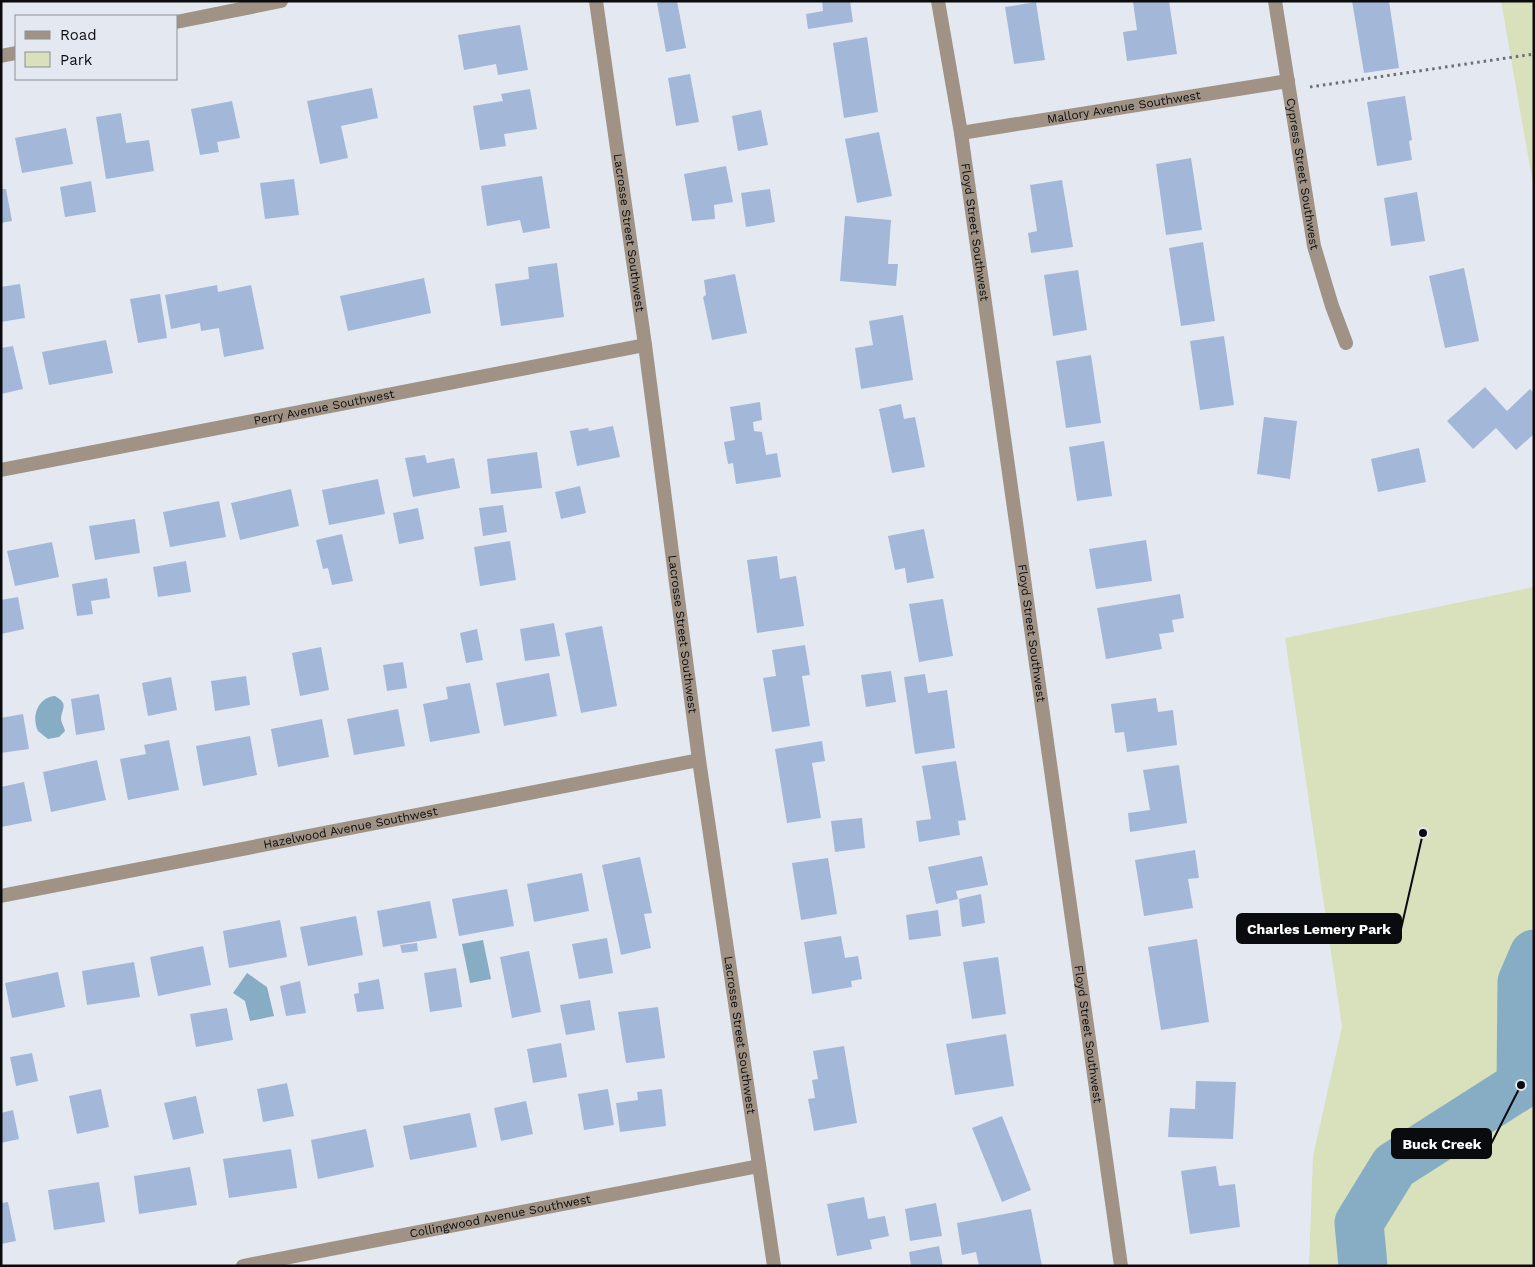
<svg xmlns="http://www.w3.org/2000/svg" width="1535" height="1267" font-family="'Work Sans',sans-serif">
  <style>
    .green { fill: #d8e0bc }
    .water { fill: #86adc4 }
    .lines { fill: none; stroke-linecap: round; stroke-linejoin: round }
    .river { stroke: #86adc4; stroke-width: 49 }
    .building { fill: #a3b7d9 }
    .path { stroke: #6c6f74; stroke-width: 3; stroke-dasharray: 2.5 4; stroke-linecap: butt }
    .minor { stroke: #a09386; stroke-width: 14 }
    .labels { text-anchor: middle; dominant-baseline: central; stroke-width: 4; stroke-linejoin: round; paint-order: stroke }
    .street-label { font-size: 12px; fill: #0a0b0e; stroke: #e4e9f1 }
    .leader { fill: none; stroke: #0a0b0e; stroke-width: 2 }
    .callout-dot { fill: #0a0b0e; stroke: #e4e9f1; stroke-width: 2 }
    .callout { fill: #0a0b0e; stroke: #0a0b0e; stroke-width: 2 }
    .callout-label { font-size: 14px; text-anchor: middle; font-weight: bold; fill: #fff }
  </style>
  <rect width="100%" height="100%" fill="#e4e9f1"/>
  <path class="green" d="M1501 1H1534V190Z
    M1534 587V1266H1309L1313 1156 1342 1027 1285 638Z"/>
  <path class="water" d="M55 696C69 704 62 708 61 718 61 723 64 726 65 731L59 737 48 739 38 731C31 717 38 697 55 696Z
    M483 940 491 979 470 983 462 944Z
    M247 973 267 987 274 1016 250 1021 245 1001 233 993Z"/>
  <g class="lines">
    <path class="river" d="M1363 1266 1359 1223 1394 1166 1521 1085 1522 982 1534 954"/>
  </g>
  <path class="building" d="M666 1H677L686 48 666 52 657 3Z
    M822 1H850L853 22 808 29 806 14 823 11Z
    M1141 1H1169L1177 54 1127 61 1123 32 1137 30 1133 2Z
    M1352 1H1389L1399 68 1364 73Z
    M1036 2 1045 60 1014 64 1005 7Z
    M520 25 528 70 498 75 496 64 464 70 458 35Z
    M867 37 878 112 844 118 833 43Z
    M690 74 699 122 676 126 668 78Z
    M372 88 378 118 341 126 348 158 320 164 307 101Z
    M530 89 537 129 504 134 506 146 480 150 473 106 503 101 501 94Z
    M1405 96 1412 140 1409 141 1412 160 1377 166 1367 102Z
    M232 101 240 138 217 142 219 152 200 155 191 109Z
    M761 110 768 145 738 151 732 116Z
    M121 113 126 143 149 140 154 171 106 179 96 117Z
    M66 128 73 164 22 173 15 138Z
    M879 132 892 196 857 203 845 139Z
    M1191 158 1202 230 1166 235 1156 164Z
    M726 166 733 202 714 205 715 219 692 221 684 174Z
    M542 176 550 228 523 233 520 220 487 226 481 186Z
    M294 179 299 215 265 219 260 183Z
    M1062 180 1073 247 1031 253 1028 233 1037 231 1030 185Z
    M91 181 96 212 65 217 60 187Z
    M1 189H6L12 221 1 223Z
    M770 189 775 222 746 227 741 193Z
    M1417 192 1425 241 1391 246 1384 198Z
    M845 216 891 220 888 264H898L896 286 840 281Z
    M1203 242 1215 321 1181 326 1169 248Z
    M557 263 564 317 501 326 495 284 529 279 528 267Z
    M1464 268 1479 341 1445 348 1429 276Z
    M1078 270 1087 330 1053 336 1044 275Z
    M735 274 747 333 712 340 703 297 706 295 704 280Z
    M424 278 431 313 348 331 340 296Z
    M20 284 25 318 1 322V287Z
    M217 285 218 292 251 285 264 349 224 357 219 328 201 331 200 323 171 329 165 295Z
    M160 294 167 338 138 343 130 299Z
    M903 315 913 380 861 389 855 348 873 345 869 321Z
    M1224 336 1234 405 1200 410 1190 341Z
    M106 340 113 373 49 385 42 352Z
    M13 346 23 389 1 394V348Z
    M1091 355 1101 423 1066 428 1056 361Z
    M1485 387 1507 411 1530 389 1534 393V434L1516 450 1496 428 1473 449 1447 421Z
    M760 402 762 420 753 422 754 431 762 432 766 455 777 453 781 477 736 484 733 463 728 464 724 442 735 440 730 407Z
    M901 404 904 419 915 417 925 467 892 473 879 409Z
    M1264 417 1297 421 1290 479 1257 474Z
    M613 426 620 457 577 466 570 431 588 428 589 431Z
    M1104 441 1112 496 1077 501 1069 447Z
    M1419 448 1426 482 1378 492 1371 459Z
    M537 452 542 488 491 494 487 459Z
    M425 455 427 463 454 458 460 488 413 497 405 458Z
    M378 479 385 514 329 525 322 490Z
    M580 486 586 513 561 519 555 492Z
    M291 489 299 526 240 540 231 503Z
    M219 501 226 537 170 547 163 512Z
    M503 505 507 532 483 536 479 508Z
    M418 508 424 539 399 544 393 513Z
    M135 519 140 553 95 560 89 526Z
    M924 529 934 578 907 583 905 568 895 570 888 536Z
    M342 534 353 581 332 585 328 568 323 569 316 540Z
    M1146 540 1152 581 1096 589 1089 549Z
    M510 541 516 580 480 586 474 547Z
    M52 542 59 577 15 586 7 551Z
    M777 556 780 579 796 576 804 626 757 633 747 560Z
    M186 561 191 592 158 597 153 567Z
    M107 578 110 598 91 601 93 614 77 616 72 584Z
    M1180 594 1184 618 1172 620 1174 632 1159 634 1162 649 1106 659 1097 608Z
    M18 597 24 629 1 634V600Z
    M943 599 953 656 919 662 909 604Z
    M554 623 560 656 525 661 520 629Z
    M602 626 617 706 581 713 565 633Z
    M477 629 483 660 466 663 460 633Z
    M805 645 810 675 802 676 810 726 772 732 763 678 776 676 772 650Z
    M321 647 329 690 300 696 292 653Z
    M403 662 407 688 387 691 383 665Z
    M891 671 896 702 866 707 861 675Z
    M549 673 557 716 504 726 496 683Z
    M925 674 928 693 947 690 955 748 915 754 904 677Z
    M246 676 250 705 215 711 211 681Z
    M171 677 177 710 148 716 142 683Z
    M470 683 480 733 430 742 423 704 448 699 446 687Z
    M99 694 105 730 76 735 71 699Z
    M1156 698 1158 712 1173 710 1177 745 1127 752 1124 732 1115 733 1111 704Z
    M398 709 405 746 354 755 347 719Z
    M23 714 29 749 1 753V718Z
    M322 719 329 757 278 767 271 729Z
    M250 736 257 775 203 786 196 746Z
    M169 740 179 790 128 800 120 759 146 754 144 745Z
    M822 741 825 761 812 763 821 818 787 823 775 749Z
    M97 760 106 800 51 812 43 772Z
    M956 761 966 820 958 821 960 835 919 842 916 821 931 819 922 766Z
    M1179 765 1187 823 1130 832 1128 813 1150 810 1143 770Z
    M24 782 32 821 1 827V787Z
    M862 818 865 848 835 852 831 821Z
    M1195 850 1199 878 1188 879 1193 908 1144 916 1135 860Z
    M982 856 988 885 956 891 958 899 936 904 928 867Z
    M640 857 652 913 644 914 651 948 621 955 602 865Z
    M828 858 837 914 801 920 792 863Z
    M582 873 589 911 534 922 527 884Z
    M507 889 514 926 459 936 452 899Z
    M981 894 985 923 962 927 959 899Z
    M430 901 437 938 383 947 377 911Z
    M938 910 941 936 909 940 906 915Z
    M356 916 363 955 308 966 300 927Z
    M280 920 287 957 229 968 223 931Z
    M841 936 845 958 858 956 862 979 851 981 852 987 812 994 804 942Z
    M607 938 613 973 579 979 572 944Z
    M1197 939 1209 1022 1161 1030 1148 947Z
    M417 943 418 951 402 953 400 945Z
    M203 946 211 985 158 996 150 957Z
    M529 951 541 1012 512 1018 500 957Z
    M998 957 1006 1014 972 1019 963 962Z
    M134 962 140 997 87 1005 82 971Z
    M456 968 462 1007 430 1012 424 973Z
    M58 972 65 1007 12 1018 5 983Z
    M379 979 384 1009 357 1012 354 994 359 993 358 983Z
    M300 981 306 1013 286 1016 280 986Z
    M590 1000 595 1030 566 1035 560 1005Z
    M658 1007 665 1058 626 1063 618 1012Z
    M227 1008 233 1040 196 1047 190 1014Z
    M1006 1034 1014 1086 955 1095 946 1044Z
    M561 1043 567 1077 533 1083 527 1049Z
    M844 1046 857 1123 814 1131 808 1099 815 1098 812 1080 818 1079 813 1051Z
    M32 1053 38 1081 16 1086 10 1057Z
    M1196 1081 1236 1082 1233 1139 1168 1137 1170 1108 1195 1109Z
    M287 1083 294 1116 263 1122 257 1089Z
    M101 1089 109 1127 77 1134 69 1096Z
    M608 1089 614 1125 584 1130 578 1094Z
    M662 1089 666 1126 620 1132 616 1103 638 1100 637 1092Z
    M196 1096 204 1133 173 1140 164 1103Z
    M526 1101 533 1134 501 1141 494 1108Z
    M13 1110 19 1139 1 1143V1113Z
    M470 1113 477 1147 410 1160 403 1126Z
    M1002 1116 1031 1190 1002 1202 972 1128Z
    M366 1129 374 1167 318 1179 311 1140Z
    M291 1149 297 1188 229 1198 223 1159Z
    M1216 1166 1219 1186 1235 1184 1240 1227 1190 1234 1181 1171Z
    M190 1167 197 1205 139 1214 134 1176Z
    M99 1182 105 1222 54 1230 48 1190Z
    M864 1197 868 1219 885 1216 889 1236 870 1240 872 1249 837 1256 827 1204Z
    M8 1202 16 1241 1 1244V1203Z
    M936 1203 942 1236 910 1241 905 1209Z
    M1031 1209 1042 1266H979L976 1252 962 1255 957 1223Z
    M939 1246 943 1266H911L909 1252Z"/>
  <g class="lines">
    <path class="path" d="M1534 1V2
      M1310 87 1534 54"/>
    <g class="minor">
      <path id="s1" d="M596 1 645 345 699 760 774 1266"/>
      <path id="s2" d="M938 1 961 133 1121 1266"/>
      <path id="s3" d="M1275 1 1314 246 1332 306 1346 343"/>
      <path d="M176 22 281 1"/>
      <path d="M1 56 16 53"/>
      <path id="s4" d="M961 133 1288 81"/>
      <path id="s5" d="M1 470 645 345"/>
      <path id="s6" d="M1 896 699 760"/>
      <path id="s7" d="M243 1266 759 1166"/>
    </g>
  </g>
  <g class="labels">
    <g class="street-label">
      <text stroke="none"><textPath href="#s4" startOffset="165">Mallory Avenue Southwest</textPath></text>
      <text stroke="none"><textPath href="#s3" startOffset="175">Cypress Street Southwest</textPath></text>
      <text stroke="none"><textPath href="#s1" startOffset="234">Lacrosse Street Southwest</textPath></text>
      <text stroke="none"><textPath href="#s2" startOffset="234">Floyd Street Southwest</textPath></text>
      <text stroke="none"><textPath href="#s5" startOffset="329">Perry Avenue Southwest</textPath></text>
      <text stroke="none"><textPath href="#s2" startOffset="639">Floyd Street Southwest</textPath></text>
      <text stroke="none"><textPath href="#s1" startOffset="639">Lacrosse Street Southwest</textPath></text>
      <text stroke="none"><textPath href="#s6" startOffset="356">Hazelwood Avenue Southwest</textPath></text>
      <text stroke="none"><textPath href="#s2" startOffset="1044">Floyd Street Southwest</textPath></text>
      <text stroke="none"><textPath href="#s1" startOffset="1044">Lacrosse Street Southwest</textPath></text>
      <text stroke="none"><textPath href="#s7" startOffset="262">Collingwood Avenue Southwest</textPath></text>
    </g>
  </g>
  <path class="leader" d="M1423 833L1401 929M1521 1085L1491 1144"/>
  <g class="callout-dot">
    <circle cx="1423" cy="833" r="5"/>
    <circle cx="1521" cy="1085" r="5"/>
  </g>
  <g class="callout">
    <rect x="1237" y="914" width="164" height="29" rx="5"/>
    <rect x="1392" y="1129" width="99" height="29" rx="5"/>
  </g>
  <g class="callout-label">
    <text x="1319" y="934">Charles Lemery Park</text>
    <text x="1442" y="1149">Buck Creek</text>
  </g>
  <rect width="1535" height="1267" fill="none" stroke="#0a0b0e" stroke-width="5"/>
  <rect x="15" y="15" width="162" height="65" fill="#e4e9f1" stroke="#8d9096"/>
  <rect x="25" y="31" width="25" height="8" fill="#a09386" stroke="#8d9096"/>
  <text x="60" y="40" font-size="15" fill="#0a0b0e">Road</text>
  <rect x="25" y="52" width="25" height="15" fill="#d8e0bc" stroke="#8d9096"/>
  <text x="60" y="65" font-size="15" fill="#0a0b0e">Park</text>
</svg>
